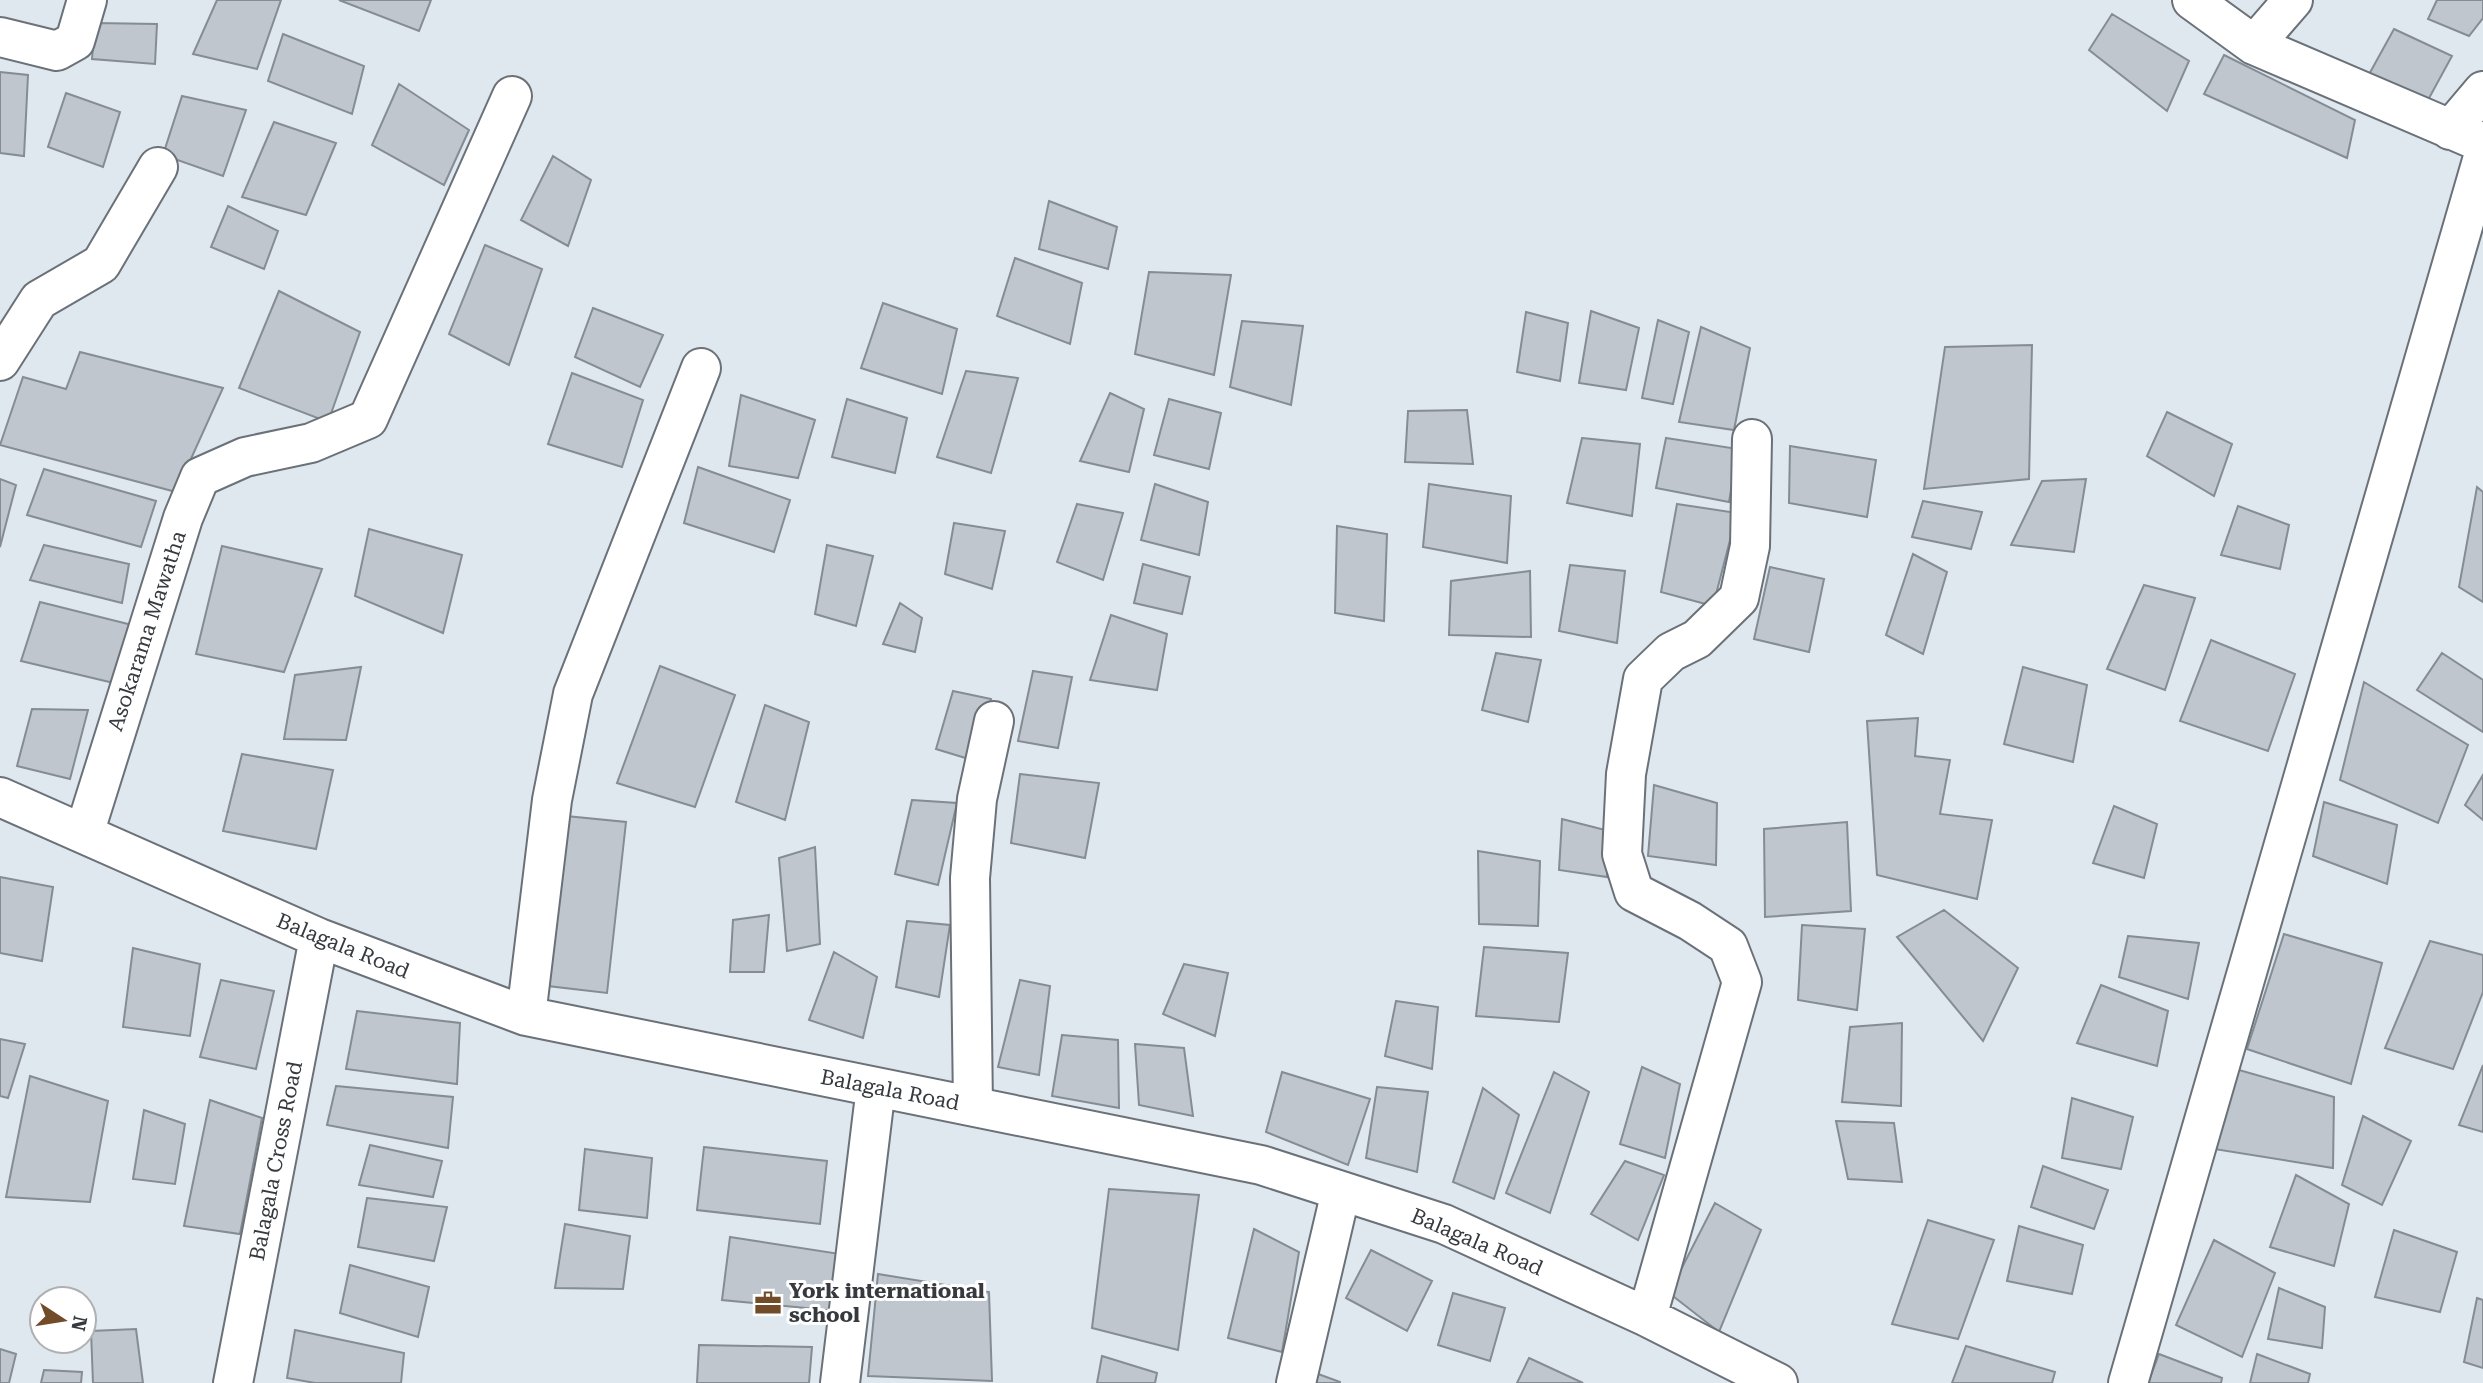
<svg xmlns="http://www.w3.org/2000/svg" width="2483" height="1383" font-family="'Roboto Serif',serif">
  <style>
    .building { fill: #bfc6ce; stroke: #858c93; stroke-width: 2 }
    .lines { fill: none; stroke-linecap: round; stroke-linejoin: round }
    .minor-casing { stroke: #6b7178; stroke-width: 42 }
    .minor { stroke: #fff; stroke-width: 38 }
    .labels { text-anchor: middle; dominant-baseline: central; stroke-width: 6; stroke-linejoin: round; paint-order: stroke }
    .street-label { font-size: 21px; fill: #36393d; stroke: #fff }
    .poi-label { font-size: 21px; font-weight: bold; fill: #36393d; stroke: #fff; text-anchor: start }
  </style>
  <rect width="100%" height="100%" fill="#dfe7ef"/>
  <path class="building" d="M217 0H281L257 69 193 54Z
    M339 0H431L419 31Z
    M2437 0H2483V18L2469 36 2428 19Z
    M2112 14 2189 61 2167 111 2089 50Z
    M95 23 157 24 155 64 92 59Z
    M2394 29 2452 56 2428 100 2367 78Z
    M283 34 364 66 352 114 268 81Z
    M2224 55 2355 120 2347 158 2204 94Z
    M0 72 28 75 24 156 0 153Z
    M399 84 469 130 444 185 372 145Z
    M66 93 120 112 103 167 48 147Z
    M182 96 246 110 223 176 163 155Z
    M274 122 336 143 306 215 242 197Z
    M553 156 591 180 568 246 521 220Z
    M1049 201 1117 227 1108 269 1039 249Z
    M228 206 278 231 264 269 211 247Z
    M485 245 542 269 509 365 449 334Z
    M1015 258 1082 283 1070 344 997 316Z
    M1149 272 1231 275 1214 375 1135 354Z
    M279 291 360 332 328 422 239 388Z
    M883 303 957 329 942 394 861 368Z
    M593 308 663 335 640 387 575 357Z
    M1591 311 1639 328 1626 390 1579 383Z
    M1526 312 1568 323 1560 381 1517 372Z
    M1658 320 1689 332 1673 404 1642 398Z
    M1242 321 1303 326 1291 405 1230 387Z
    M1701 327 1750 348 1734 430 1679 422Z
    M2032 345 2029 479 1924 489 1945 347Z
    M80 352 223 388 176 492 0 445 23 377 66 389Z
    M966 371 1018 378 991 473 937 457Z
    M572 373 643 400 622 467 548 444Z
    M1110 393 1144 409 1129 472 1080 461Z
    M741 395 815 420 798 478 729 466Z
    M847 399 907 418 895 473 832 457Z
    M1169 399 1221 413 1209 469 1154 455Z
    M1467 410 1473 464 1405 462 1408 411Z
    M2167 412 2232 444 2214 496 2147 456Z
    M1582 438 1640 444 1632 516 1567 503Z
    M1666 438 1738 449 1729 502 1656 488Z
    M1790 446 1876 460 1867 517 1789 503Z
    M698 467 790 500 774 552 684 523Z
    M44 469 156 501 141 547 27 515Z
    M0 479 16 485 0 547Z
    M2086 479 2074 552 2011 545 2042 481Z
    M1155 484 1208 502 1199 555 1141 540Z
    M1429 484 1511 496 1507 563 1423 547Z
    M2477 487 2483 492V602L2459 587Z
    M1923 501 1982 512 1971 549 1912 537Z
    M1077 504 1123 513 1103 580 1057 562Z
    M1677 504 1737 513 1713 606 1661 592Z
    M2238 506 2289 525 2280 569 2221 555Z
    M954 523 1005 531 992 589 945 574Z
    M1337 526 1387 534 1384 621 1335 613Z
    M369 529 462 555 443 633 355 596Z
    M44 545 129 564 122 603 30 580Z
    M827 545 873 556 856 626 815 614Z
    M222 546 322 569 284 672 196 654Z
    M1913 554 1947 572 1923 654 1886 635Z
    M1143 564 1190 577 1182 614 1134 603Z
    M1570 565 1625 571 1617 643 1559 631Z
    M1770 567 1824 579 1809 652 1754 639Z
    M1530 571 1531 637 1449 635 1451 581Z
    M2144 585 2195 598 2165 690 2107 669Z
    M40 602 132 625 118 684 21 661Z
    M900 603 922 618 915 652 883 644Z
    M1111 615 1167 634 1157 690 1090 680Z
    M2211 640 2295 674 2268 751 2180 721Z
    M1496 653 1541 660 1528 722 1482 710Z
    M2442 653 2483 680V732L2417 690Z
    M660 666 735 695 695 807 617 783Z
    M361 667 346 740 284 739 295 675Z
    M2023 667 2087 685 2073 762 2004 744Z
    M1033 671 1072 677 1058 748 1018 741Z
    M2364 682 2468 745 2438 823 2340 780Z
    M953 691 991 699 972 760 936 749Z
    M765 705 809 722 785 820 736 802Z
    M32 709 88 710 70 779 17 766Z
    M1918 718 1915 756 1950 760 1940 814 1992 820 1977 899 1877 875 1867 721Z
    M242 754 333 770 316 849 223 831Z
    M1020 774 1099 783 1085 858 1011 843Z
    M2483 775V820L2465 805Z
    M1654 785 1717 803 1716 865 1648 856Z
    M912 800 957 803 938 885 895 874Z
    M2324 802 2397 825 2387 884 2313 856Z
    M2114 806 2157 824 2144 878 2093 863Z
    M566 816 626 822 607 993 548 986Z
    M1562 819 1609 831 1607 877 1559 870Z
    M1847 822 1851 911 1765 917 1764 829Z
    M815 847 820 944 787 951 779 858Z
    M1478 851 1540 861 1538 926 1479 924Z
    M0 877 53 887 42 961 0 953Z
    M1944 910 2018 968 1983 1041 1897 937Z
    M769 915 764 972H730L733 920Z
    M907 921 950 925 939 997 896 987Z
    M1802 925 1865 929 1857 1010 1798 1000Z
    M2284 934 2382 963 2351 1084 2247 1049Z
    M2128 936 2199 943 2188 999 2119 977Z
    M2430 941 2483 955V992L2453 1069 2385 1048Z
    M1484 947 1568 953 1559 1022 1476 1016Z
    M133 948 200 964 190 1036 123 1027Z
    M834 952 877 977 863 1038 809 1020Z
    M1184 964 1228 973 1215 1036 1163 1014Z
    M221 980 274 991 256 1069 200 1057Z
    M1020 980 1050 986 1039 1075 998 1067Z
    M2101 985 2168 1011 2157 1066 2077 1043Z
    M1396 1001 1438 1007 1432 1069 1385 1056Z
    M357 1011 460 1023 457 1084 346 1069Z
    M1902 1023 1901 1106 1842 1102 1850 1027Z
    M1062 1035 1118 1040 1119 1108 1052 1096Z
    M0 1039 25 1044 8 1098 0 1096Z
    M1135 1044 1184 1048 1193 1116 1139 1105Z
    M2483 1065V1132L2459 1125Z
    M2225 1066 2334 1097 2333 1168 2208 1148Z
    M1642 1067 1680 1084 1665 1158 1620 1144Z
    M1282 1072 1370 1099 1348 1165 1266 1132Z
    M1554 1072 1589 1092 1550 1213 1506 1193Z
    M30 1076 108 1101 90 1202 6 1197Z
    M336 1086 453 1097 448 1148 327 1125Z
    M1377 1087 1428 1092 1417 1172 1366 1158Z
    M1483 1088 1519 1115 1494 1199 1453 1182Z
    M2072 1098 2133 1117 2121 1169 2062 1158Z
    M210 1100 262 1118 240 1234 184 1226Z
    M144 1110 185 1124 175 1184 133 1179Z
    M2363 1116 2411 1141 2382 1205 2342 1185Z
    M1836 1121 1894 1123 1902 1182 1848 1179Z
    M370 1145 442 1161 433 1197 359 1185Z
    M704 1147 827 1161 820 1224 697 1210Z
    M585 1149 652 1158 647 1218 579 1210Z
    M1625 1161 1664 1175 1638 1240 1591 1214Z
    M2043 1166 2108 1190 2094 1229 2031 1207Z
    M2296 1175 2349 1204 2334 1266 2270 1247Z
    M1109 1189 1199 1195 1178 1350 1092 1328Z
    M367 1198 447 1207 434 1261 358 1247Z
    M1715 1203 1761 1230 1719 1332 1669 1293Z
    M1928 1220 1994 1240 1958 1339 1892 1324Z
    M565 1224 630 1236 623 1289 555 1288Z
    M2019 1226 2083 1245 2072 1294 2007 1281Z
    M1254 1229 1299 1252 1282 1352 1228 1338Z
    M2394 1230 2457 1252 2440 1312 2375 1297Z
    M730 1237 840 1254 836 1311 722 1300Z
    M2214 1240 2275 1273 2242 1357 2176 1325Z
    M1371 1250 1432 1281 1407 1331 1346 1298Z
    M350 1265 429 1287 418 1337 340 1313Z
    M878 1274 989 1292 992 1381 868 1376Z
    M2279 1288 2325 1307 2322 1348 2268 1339Z
    M1453 1293 1505 1308 1490 1361 1438 1345Z
    M2477 1298 2483 1300V1368L2464 1362Z
    M136 1329 143 1383H93L91 1331Z
    M295 1330 404 1353 401 1383H315L287 1378Z
    M699 1345 812 1347 809 1383H697Z
    M1966 1346 2055 1372 2052 1383H1952Z
    M0 1349 16 1354 9 1383H0Z
    M2159 1354 2222 1378 2221 1383H2148Z
    M2257 1354 2310 1374 2308 1383H2250Z
    M1102 1356 1157 1373 1155 1383H1097Z
    M1529 1358 1583 1383H1517Z
    M44 1370 82 1372 81 1383H41Z
    M1310 1371 1340 1382V1383H1306Z"/>
  <g class="lines">
    <defs>
      <path id="minor" d="M2192 0 2254 45 2483 143
        M0 37 57 51 75 41 87 0
        M2254 45 2293 0
        M2450 130 2483 91
        M0 361 39 300 101 264 158 167
        M0 797 319 938 526 1016 1261 1165 1444 1224 1647 1317 1778 1383
        M84 834 183 518 200 477 245 457 311 443 368 419 512 96
        M526 1016 552 800 573 694 701 368
        M973 1106 970 878 977 799 994 721
        M1647 1317 1742 982 1728 946 1690 921 1634 892 1622 854 1626 774 1643 679 1671 652 1697 639 1739 598 1750 546 1752 439
        M233 1383 319 938
        M840 1383 876 1087
        M1296 1383 1341 1191
        M2128 1383 2483 157"/>
    </defs>
    <use href="#minor" class="minor-casing"/>
    <use href="#minor" class="minor"/>
  </g>
  <defs>
    <symbol id="office-bare" viewBox="-9 -9 18 18"><path d="M-6-3h4V-5.5h4V-3h4V5H-6ZM-1-4.5V-3h2v-1.5ZM-6 0V1H6V0Z" fill="#724c29" stroke="#fff" stroke-width="2.5" paint-order="stroke"/></symbol>
  </defs>
  <g fill-rule="evenodd">
    <use href="#office-bare" x="749" y="1284" width="38" height="38"/>
  </g>
  <g class="labels">
    <g class="street-label">
      <text transform="translate(147 631) rotate(-72)">Asokarama Mawatha</text>
      <text transform="translate(343 946) rotate(22)">Balagala Road</text>
      <text transform="translate(890 1090) rotate(11)">Balagala Road</text>
      <text transform="translate(276 1161) rotate(-79)">Balagala Cross Road</text>
      <text transform="translate(1477 1242) rotate(23)">Balagala Road</text>
    </g>
    <g class="poi-label">
      <text x="789" y="1291">York international<tspan x="789" dy="24">school</tspan></text>
    </g>
  </g>
  <g transform="translate(63 1320) rotate(102)"><circle r="33" fill="#ffffff" stroke="#afb0b1" stroke-width="2"/>
  <path d="M0-5L12 26L0 18L-12 26Z" fill="#724c29"/>
  <text y="-10" font-size="19" font-weight="bold" text-anchor="middle" fill="#36393d">N</text>
  </g>
</svg>
